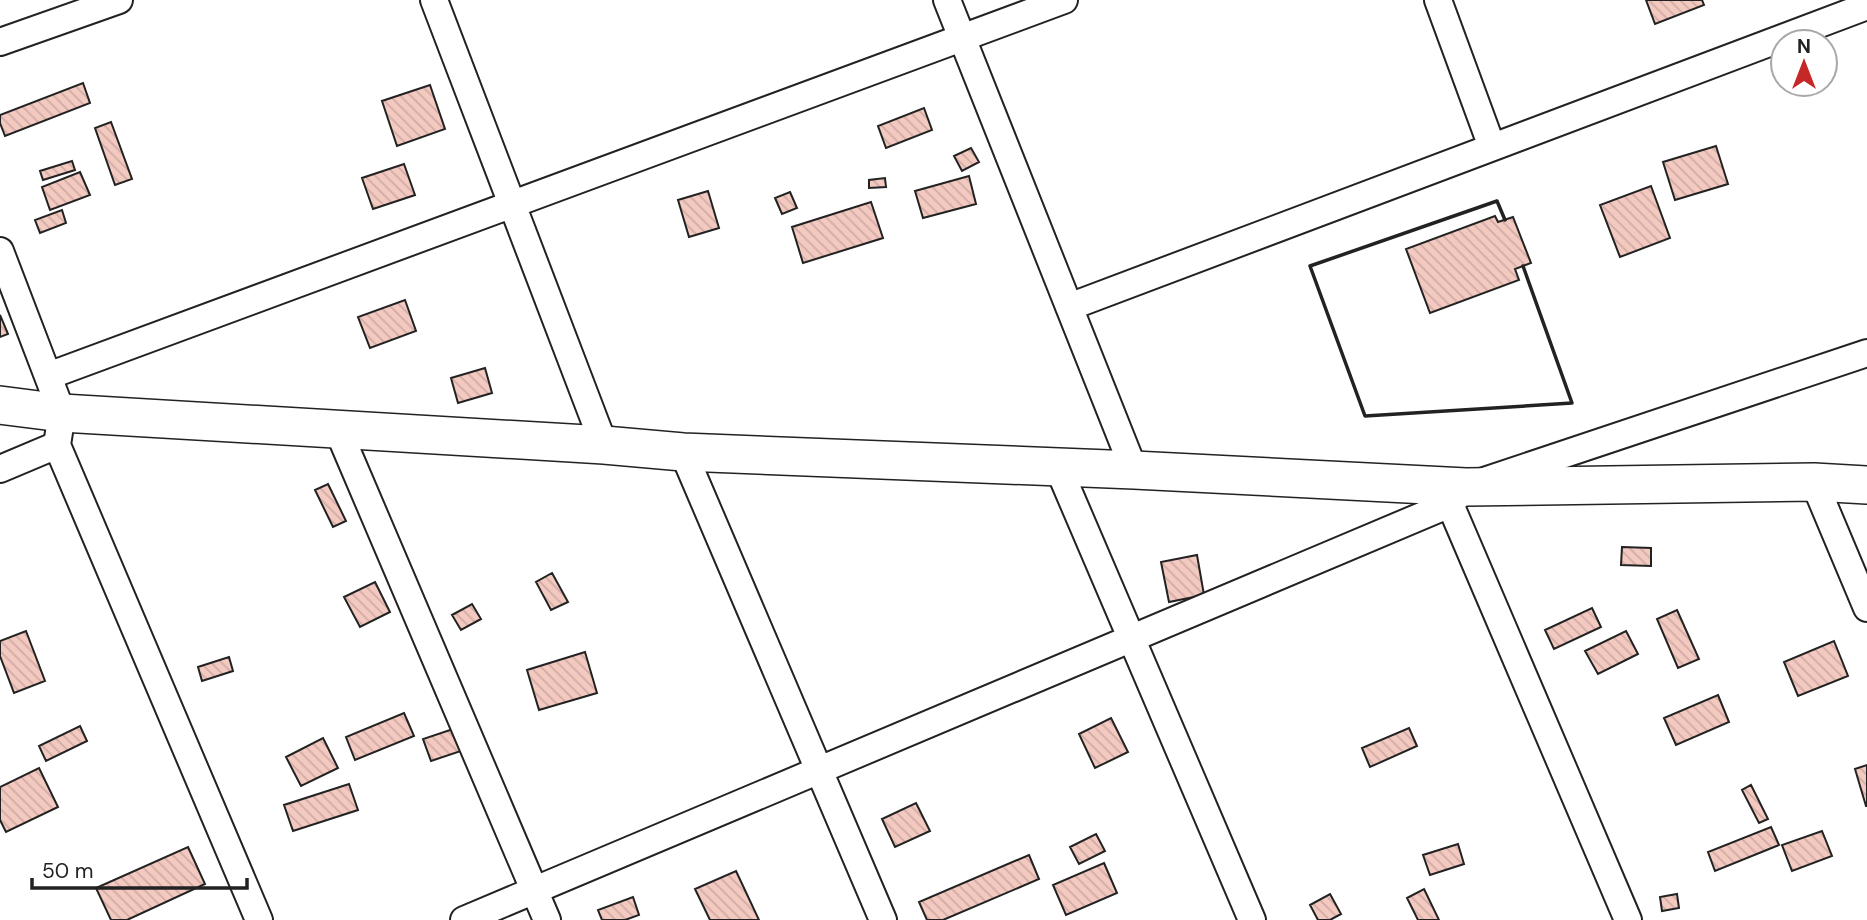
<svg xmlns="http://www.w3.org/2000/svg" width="1867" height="920" font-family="'DM Sans',sans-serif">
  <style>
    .building { fill: url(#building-back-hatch); stroke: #222; stroke-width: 2 }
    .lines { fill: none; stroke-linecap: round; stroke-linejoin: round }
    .street-casing { stroke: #222; stroke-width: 30 }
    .secondary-casing { stroke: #222; stroke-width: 40 }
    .street { stroke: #fff; stroke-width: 26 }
    .secondary { stroke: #fff; stroke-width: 37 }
    .wall { stroke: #222; stroke-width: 3.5 }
  </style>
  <defs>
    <pattern id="building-back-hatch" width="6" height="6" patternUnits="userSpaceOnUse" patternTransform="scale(1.75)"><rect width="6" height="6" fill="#f3c9c0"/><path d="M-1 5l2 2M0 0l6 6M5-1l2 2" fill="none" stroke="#d0aca5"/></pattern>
  </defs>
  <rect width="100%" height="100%" fill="#fff"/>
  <path class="building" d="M1646 0H1702L1704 5 1655 24Z
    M83 83 90 103 5 136 0 123V115Z
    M430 85 445 129 397 146 382 101Z
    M924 108 932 130 886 148 878 126Z
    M111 122 132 179 115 185 95 128Z
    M1716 146 1728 184 1675 200 1663 162Z
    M971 148 979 162 962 171 954 156Z
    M72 161 75 170 43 180 40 171Z
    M404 164 415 195 373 209 362 178Z
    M80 172 90 195 50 210 42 187Z
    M969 176 976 204 923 218 915 191Z
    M885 178 886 187 869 188V180Z
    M1651 186 1670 238 1620 257 1600 205Z
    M708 191 719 228 689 237 678 200Z
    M790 192 797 208 782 214 775 198Z
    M871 202 883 238 803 263 792 227Z
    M62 210 66 223 40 233 35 220Z
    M1495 216 1498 222 1513 217 1531 263 1515 269 1519 280 1430 313 1406 249Z
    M405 300 416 331 370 348 358 317Z
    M0 315 8 334 0 337Z
    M485 368 492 393 458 403 451 378Z
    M328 484 346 521 333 527 315 490Z
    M1622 547 1651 548V566L1621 565Z
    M1197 555 1204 595 1169 602 1161 562Z
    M552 573 568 602 551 610 536 582Z
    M375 582 390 612 360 627 344 597Z
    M472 604 481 619 461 630 452 615Z
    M1592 608 1601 627 1554 649 1545 630Z
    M1677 610 1699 659 1678 668 1657 619Z
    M26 631 45 681 14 693 0 656V641Z
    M1626 631 1638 654 1598 674 1585 651Z
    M1834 641 1848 676 1798 696 1784 662Z
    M585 652 597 693 539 710 527 670Z
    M229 657 233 671 202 681 198 667Z
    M1718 695 1729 722 1676 745 1664 718Z
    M404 713 414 736 355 760 346 737Z
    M1111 718 1128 752 1095 768 1079 734Z
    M80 726 87 741 46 761 39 746Z
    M456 728 464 750 431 761 423 739Z
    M1409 728 1417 746 1370 767 1362 748Z
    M323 738 338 768 301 786 286 757Z
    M1867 765V806H1866L1855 769Z
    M39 768 58 807 6 832 0 820V787Z
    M349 784 358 810 293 831 284 805Z
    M1751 785 1768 819 1759 823 1742 790Z
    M916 803 930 831 895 847 882 819Z
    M1771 827 1779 845 1715 871 1708 852Z
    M1822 831 1832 856 1792 871 1782 845Z
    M1096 834 1105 851 1079 864 1070 847Z
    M1458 844 1464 864 1430 875 1423 855Z
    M188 847 205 884 127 920H111L96 888Z
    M1029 855 1039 879 943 920H927L919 902Z
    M1104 863 1117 893 1066 915 1053 885Z
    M736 871 759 920H710L695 889Z
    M1424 889 1439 920H1418L1407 898Z
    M1330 894 1341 914 1330 920H1318L1310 905Z
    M1677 894 1679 908 1662 911 1660 897Z
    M633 897 639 915 625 920H602L598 910Z"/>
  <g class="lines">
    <defs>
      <path id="street" d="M434 0 604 445
        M947 0 1134 470
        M1438 0 1492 147
        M0 42 119 0
        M0 251 62 413 57 445 259 920
        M1069 307 1867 6
        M48 376 1064 0
        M338 430 547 920
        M683 452 883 920
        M1058 467 1252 920
        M0 469 57 445
        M1814 482 1867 608
        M1450 504 1628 920
        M464 920 1450 504 1466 487 1867 353"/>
      <path id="secondary" d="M0 405 62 413 604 445 683 452 1134 470 1466 487 1814 482 1867 485"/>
    </defs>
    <use href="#street" class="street-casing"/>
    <use href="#secondary" class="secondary-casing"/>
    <use href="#street" class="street"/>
    <use href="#secondary" class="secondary"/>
    <path class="wall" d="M1505 220 1497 201 1310 266 1365 416 1572 403 1523 266"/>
  </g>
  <g transform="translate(1804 63)"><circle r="33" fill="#ffffff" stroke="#a7a7a7" stroke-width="2"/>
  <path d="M0-5L12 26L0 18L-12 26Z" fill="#c62828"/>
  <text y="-10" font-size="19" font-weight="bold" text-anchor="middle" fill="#222222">N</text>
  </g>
  <path d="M32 878v10h215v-10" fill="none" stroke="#222222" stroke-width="3.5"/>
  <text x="42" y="878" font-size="21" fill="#222222" stroke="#ffffff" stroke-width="5" paint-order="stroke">50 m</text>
</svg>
